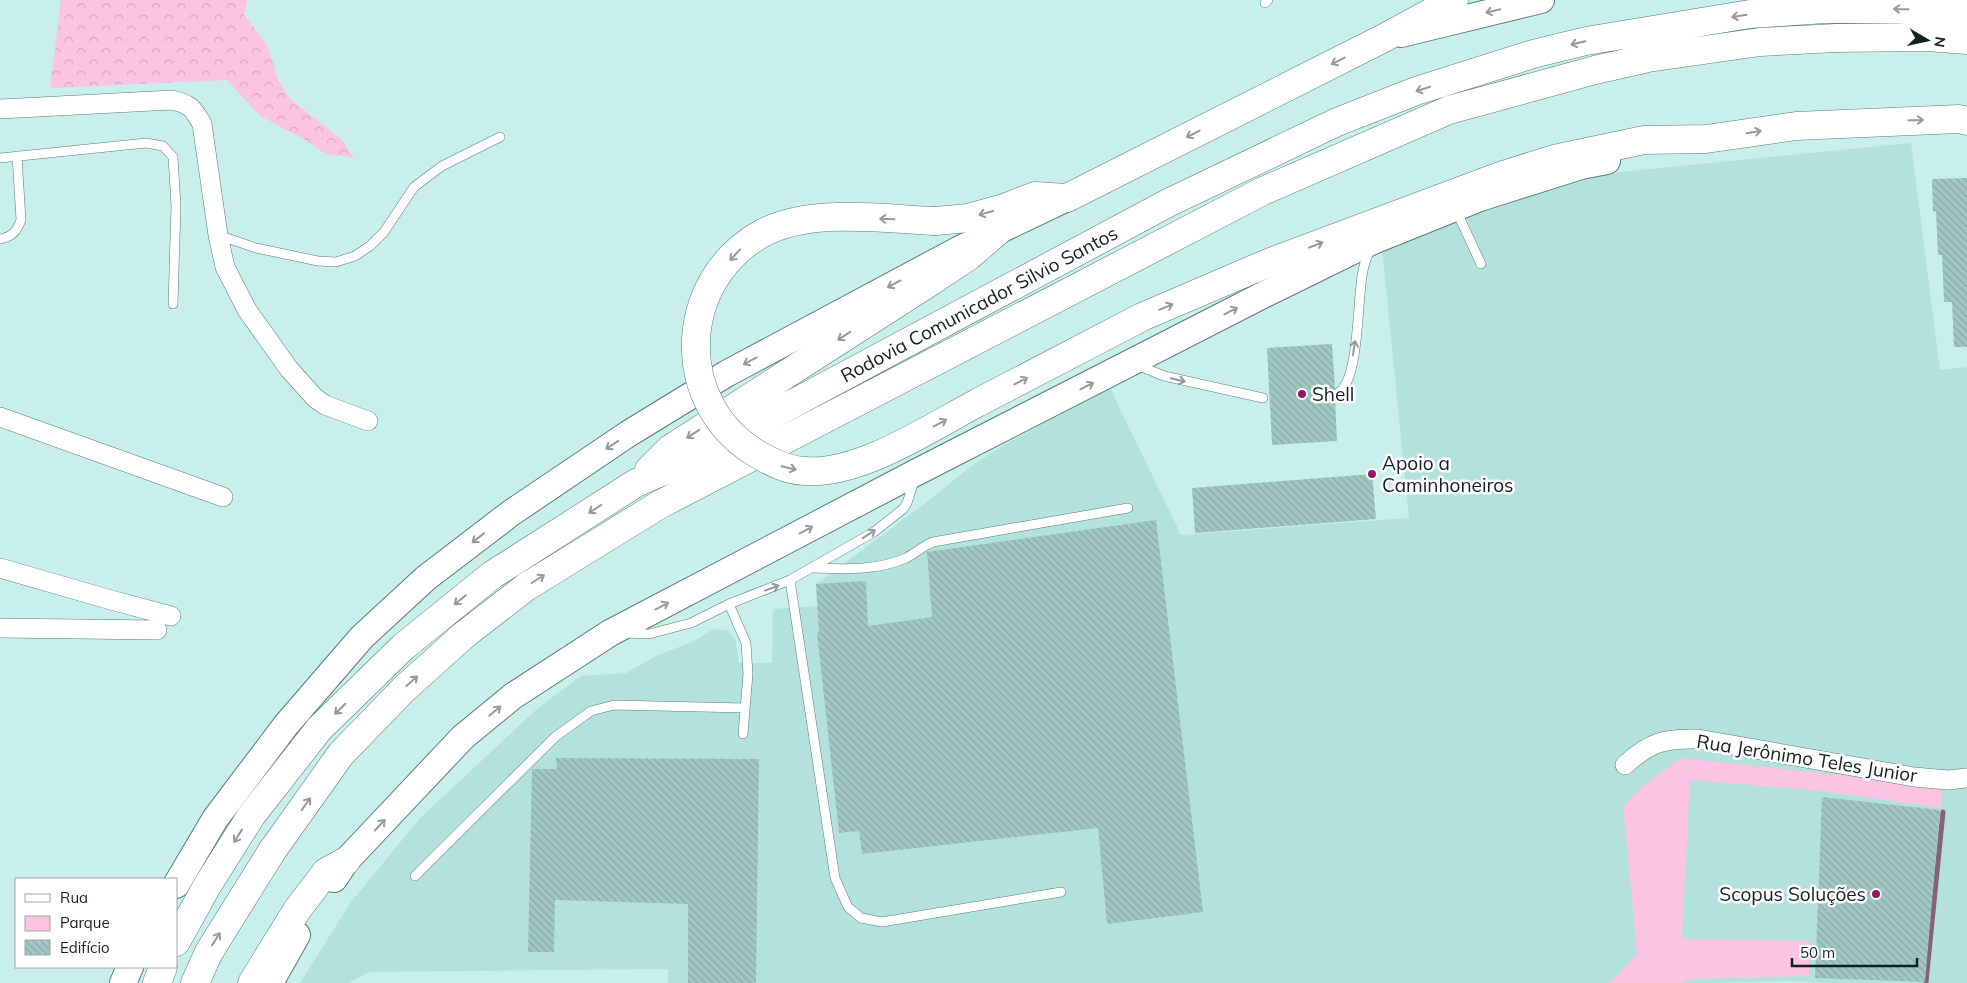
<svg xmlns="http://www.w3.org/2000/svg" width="1967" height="983" font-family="Mulish,sans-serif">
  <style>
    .built { fill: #b3e2dd }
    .green { fill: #fdc3e2 }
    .forest { fill: url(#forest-crowns) }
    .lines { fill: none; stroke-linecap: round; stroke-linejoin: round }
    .stream { stroke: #866277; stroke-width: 5 }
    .building { fill: url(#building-back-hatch) }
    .service-casing { stroke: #587b77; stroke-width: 10 }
    .minor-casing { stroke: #587b77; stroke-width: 20 }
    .secondary-casing { stroke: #587b77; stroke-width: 28 }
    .primary-casing { stroke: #587b77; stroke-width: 29 }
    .motorway-casing { stroke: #587b77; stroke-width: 29 }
    .service { stroke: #fff; stroke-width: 9 }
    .minor { stroke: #fff; stroke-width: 19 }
    .secondary { stroke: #fff; stroke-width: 26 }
    .primary { stroke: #fff; stroke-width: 28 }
    .motorway { stroke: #fff; stroke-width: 28 }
    .primary-bridge-casing { stroke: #587b77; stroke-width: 29; stroke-linecap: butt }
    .primary-bridge { stroke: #fff; stroke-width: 28 }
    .oneway { stroke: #949b9a }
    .poi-dot { fill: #96146c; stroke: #fff; stroke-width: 2 }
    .labels { text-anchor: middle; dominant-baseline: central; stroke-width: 5; stroke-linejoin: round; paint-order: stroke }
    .street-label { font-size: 19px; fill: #12201f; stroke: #fff }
    .poi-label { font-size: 19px; fill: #12201f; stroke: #fff; text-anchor: start }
  </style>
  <defs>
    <pattern id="forest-crowns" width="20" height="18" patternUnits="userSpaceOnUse" patternTransform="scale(1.25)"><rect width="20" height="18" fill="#fdc3e2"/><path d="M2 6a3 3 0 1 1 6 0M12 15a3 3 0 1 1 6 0" fill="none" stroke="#d8a7c1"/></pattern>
    <pattern id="building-back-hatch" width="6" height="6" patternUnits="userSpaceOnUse" patternTransform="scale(1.25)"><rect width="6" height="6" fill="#a1c7c2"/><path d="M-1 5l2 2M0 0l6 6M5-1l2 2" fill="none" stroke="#8aaba6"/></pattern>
  </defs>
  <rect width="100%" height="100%" fill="#c8efea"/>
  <path class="built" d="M1911 143 1940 370 1967 367V983H1822L1790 981 1710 983H668V969L369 972 349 983H300L351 902 420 818 537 709 581 676 626 673 656 656 692 642 714 629 729 631 736 641 739 663H772L773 609 817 606 816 584 923 505 970 467 1004 445 1104 390 1110 388 1181 535 1409 518 1382 248 1589 175Z"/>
  <path class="green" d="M1680 758 1942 786 1941 808 1822 791 1690 780 1682 939 1809 941V976L1689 979 1682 983H1610L1637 954 1623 806 1641 788Z"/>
  <path class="forest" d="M61 0H247L244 15 267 45 278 80 289 98 343 141 354 158 327 154 302 138 259 115 227 80 50 88Z"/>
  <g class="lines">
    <path class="stream" d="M1926 982 1943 812"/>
  </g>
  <path class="building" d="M1967 178V347H1954L1952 302H1944L1942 255H1938L1936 211 1933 212 1932 179Z
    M1332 344 1335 388 1333 391 1335 397 1337 441 1272 445 1267 348Z
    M1372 474 1376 519 1195 533 1192 488Z
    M1156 520 1203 912 1107 924 1098 828 862 854 859 831 839 833 817 633 819 632 816 584 866 581 868 626 932 617 927 552Z
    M556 758 759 759 756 983H688V904L555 900 554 952H528L532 769H557Z
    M1822 797 1940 810 1925 982 1815 978Z"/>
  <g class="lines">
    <defs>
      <path id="service" d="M1265 3 1268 0
        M0 158 146 143 163 146 173 157 176 206 173 304
        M1456 210 1481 264
        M218 235 256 248 318 261 336 262 355 256 370 246 384 232 414 187 442 166 500 137
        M0 239C12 237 17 231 21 220L17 156
        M1137 365 1164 376 1263 398
        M1339 392C1360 379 1357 295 1363 271 1364 263 1368 256 1370 248
        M813 568C845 569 876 571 906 558 914 554 923 546 933 542L1128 508
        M790 580 835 878 848 907 861 918 882 922 1061 892
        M729 604 746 643 748 674 743 734
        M625 633 649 634 691 623 729 604 790 580 874 532 903 509 907 503 915 478
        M415 876 555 737 591 711 614 705 745 708"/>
      <path id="minor" d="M0 109 172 100C190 104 193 108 202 124L218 235 225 267 247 310 289 369 315 398 325 405 368 421
        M0 417 223 497
        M0 568 111 600 171 616
        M0 628 157 630
        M1625 765C1650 742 1665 738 1698 739L1914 777 1948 780 1967 778"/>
      <path id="secondary" d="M1401 34 1541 0
        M334 879 346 861 463 737 513 696 610 633 917 472 1261 296 1373 241 1480 198 1581 166 1607 161
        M176 885 215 819 286 725 362 637 426 578 511 513 628 434 726 374 958 250 1067 198
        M123 983 130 967
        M270 983 297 935"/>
      <path id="primary" d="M936 221 968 218 1004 208 1035 196 1067 198 1382 39 1454 0
        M977 403 1142 317 1268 263 1500 176 1554 159 1644 140 1706 139 1796 126 1959 119 1967 121"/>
      <path id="motorway" d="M649 470 670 449 927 284 969 256 999 230
        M176 942 207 886 251 816 319 729 403 647 492 575 636 483 682 463 1168 203 1337 122 1416 91 1533 54 1586 41 1750 14 1825 9H1900L1967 12
        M157 983 163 967
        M195 983 209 952 272 851 341 754 404 689 464 635 526 587 659 505 1263 191 1449 110 1595 70 1648 58 1760 42 1836 38 1926 37 1967 40
        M252 983 297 910 326 872 346 861"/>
    </defs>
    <use href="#service" class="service-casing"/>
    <use href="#minor" class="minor-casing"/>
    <use href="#secondary" class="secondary-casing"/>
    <use href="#primary" class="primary-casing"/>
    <use href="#motorway" class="motorway-casing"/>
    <use href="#service" class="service"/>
    <use href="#minor" class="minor"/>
    <use href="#secondary" class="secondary"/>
    <use href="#primary" class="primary"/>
    <use href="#motorway" class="motorway"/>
    <defs>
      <path id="primary-bridge" d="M936 221C882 219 810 207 761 234 676 282 673 406 759 455 773 463 787 470 804 471 858 476 930 428 977 403"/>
    </defs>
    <use href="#primary-bridge" class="primary-bridge-casing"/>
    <use href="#primary-bridge" class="primary-bridge"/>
  </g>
  <defs><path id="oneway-shaft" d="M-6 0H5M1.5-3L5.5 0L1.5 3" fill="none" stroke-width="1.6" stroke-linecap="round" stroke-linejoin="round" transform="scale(1.25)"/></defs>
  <g class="oneway">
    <use href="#oneway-shaft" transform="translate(1901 9) rotate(-179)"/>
    <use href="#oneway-shaft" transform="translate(1493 11) rotate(166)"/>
    <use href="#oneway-shaft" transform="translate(1739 16) rotate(171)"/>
    <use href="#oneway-shaft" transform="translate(1578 43) rotate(167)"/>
    <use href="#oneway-shaft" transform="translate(1338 61) rotate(153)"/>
    <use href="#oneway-shaft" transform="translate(1423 89) rotate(162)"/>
    <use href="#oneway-shaft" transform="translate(1916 120) rotate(-1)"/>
    <use href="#oneway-shaft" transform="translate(1754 132) rotate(-9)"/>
    <use href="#oneway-shaft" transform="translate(1193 134) rotate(153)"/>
    <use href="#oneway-shaft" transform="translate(986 213) rotate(165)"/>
    <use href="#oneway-shaft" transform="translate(887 219) rotate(-178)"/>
    <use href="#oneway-shaft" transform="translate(1316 245) rotate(-21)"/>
    <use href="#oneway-shaft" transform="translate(735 255) rotate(132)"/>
    <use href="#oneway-shaft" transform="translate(894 284) rotate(152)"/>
    <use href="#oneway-shaft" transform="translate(1166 307) rotate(-23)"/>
    <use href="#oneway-shaft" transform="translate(1231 311) rotate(-27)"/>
    <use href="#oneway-shaft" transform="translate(844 336) rotate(147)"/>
    <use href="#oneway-shaft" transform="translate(1354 348) rotate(-81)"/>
    <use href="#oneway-shaft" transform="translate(750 361) rotate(152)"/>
    <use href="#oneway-shaft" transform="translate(1178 380) rotate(13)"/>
    <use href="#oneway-shaft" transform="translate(1021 381) rotate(-27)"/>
    <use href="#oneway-shaft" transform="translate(1087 386) rotate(-27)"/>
    <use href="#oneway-shaft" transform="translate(940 423) rotate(-28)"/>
    <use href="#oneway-shaft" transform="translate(693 434) rotate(147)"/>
    <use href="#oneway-shaft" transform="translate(612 445) rotate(146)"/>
    <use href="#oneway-shaft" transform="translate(789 468) rotate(13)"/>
    <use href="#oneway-shaft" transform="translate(595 509) rotate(147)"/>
    <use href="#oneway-shaft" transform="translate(806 530) rotate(-28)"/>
    <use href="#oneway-shaft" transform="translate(869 534) rotate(-33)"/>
    <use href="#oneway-shaft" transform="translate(478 538) rotate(142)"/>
    <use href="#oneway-shaft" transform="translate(538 579) rotate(-32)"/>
    <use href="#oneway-shaft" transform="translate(772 588) rotate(-21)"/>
    <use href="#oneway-shaft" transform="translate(460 600) rotate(141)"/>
    <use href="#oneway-shaft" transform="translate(662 606) rotate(-28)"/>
    <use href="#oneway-shaft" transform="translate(412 681) rotate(-42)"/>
    <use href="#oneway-shaft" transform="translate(340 709) rotate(135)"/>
    <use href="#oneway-shaft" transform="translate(495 711) rotate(-40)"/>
    <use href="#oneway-shaft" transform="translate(306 804) rotate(-55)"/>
    <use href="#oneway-shaft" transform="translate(380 825) rotate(-47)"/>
    <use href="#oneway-shaft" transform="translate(238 836) rotate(122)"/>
    <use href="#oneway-shaft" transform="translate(216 939) rotate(-58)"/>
  </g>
  <g class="poi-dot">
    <circle cx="1302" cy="394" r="5"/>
    <circle cx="1372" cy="474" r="5"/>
    <circle cx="1876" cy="894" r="5"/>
  </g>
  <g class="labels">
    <g class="street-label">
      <text transform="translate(979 304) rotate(-28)">Rodovia Comunicador Silvio Santos</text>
      <text transform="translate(1807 758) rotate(9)">Rua Jerônimo Teles Junior</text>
    </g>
    <g class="poi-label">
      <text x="1312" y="394">Shell</text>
      <text x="1382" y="463">Apoio a<tspan x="1382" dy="22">Caminhoneiros</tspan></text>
      <text x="1866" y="894" text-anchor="end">Scopus Soluções</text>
    </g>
  </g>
  <rect x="15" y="878" width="162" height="90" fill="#ffffff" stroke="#a0a6a5"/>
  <rect x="25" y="894" width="25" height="8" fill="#ffffff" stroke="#a0a6a5"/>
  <text x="60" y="903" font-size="15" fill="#12201f">Rua</text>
  <rect x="25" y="916" width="25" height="15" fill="#fdc3e2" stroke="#a0a6a5"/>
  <text x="60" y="928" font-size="15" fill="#12201f">Parque</text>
  <rect x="25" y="940" width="25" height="15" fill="url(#building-back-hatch)" stroke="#a0a6a5"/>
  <text x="60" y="953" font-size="15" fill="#12201f">Edifício</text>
  <g transform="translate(1927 40) rotate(99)" stroke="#ffffff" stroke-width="4" paint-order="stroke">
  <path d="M0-4L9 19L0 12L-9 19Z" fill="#12201f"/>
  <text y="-8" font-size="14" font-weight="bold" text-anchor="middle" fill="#12201f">N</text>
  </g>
  <path d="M1792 958v8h125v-8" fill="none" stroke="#12201f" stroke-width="2.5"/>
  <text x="1800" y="958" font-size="15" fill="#12201f" stroke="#ffffff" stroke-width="4" paint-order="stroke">50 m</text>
</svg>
